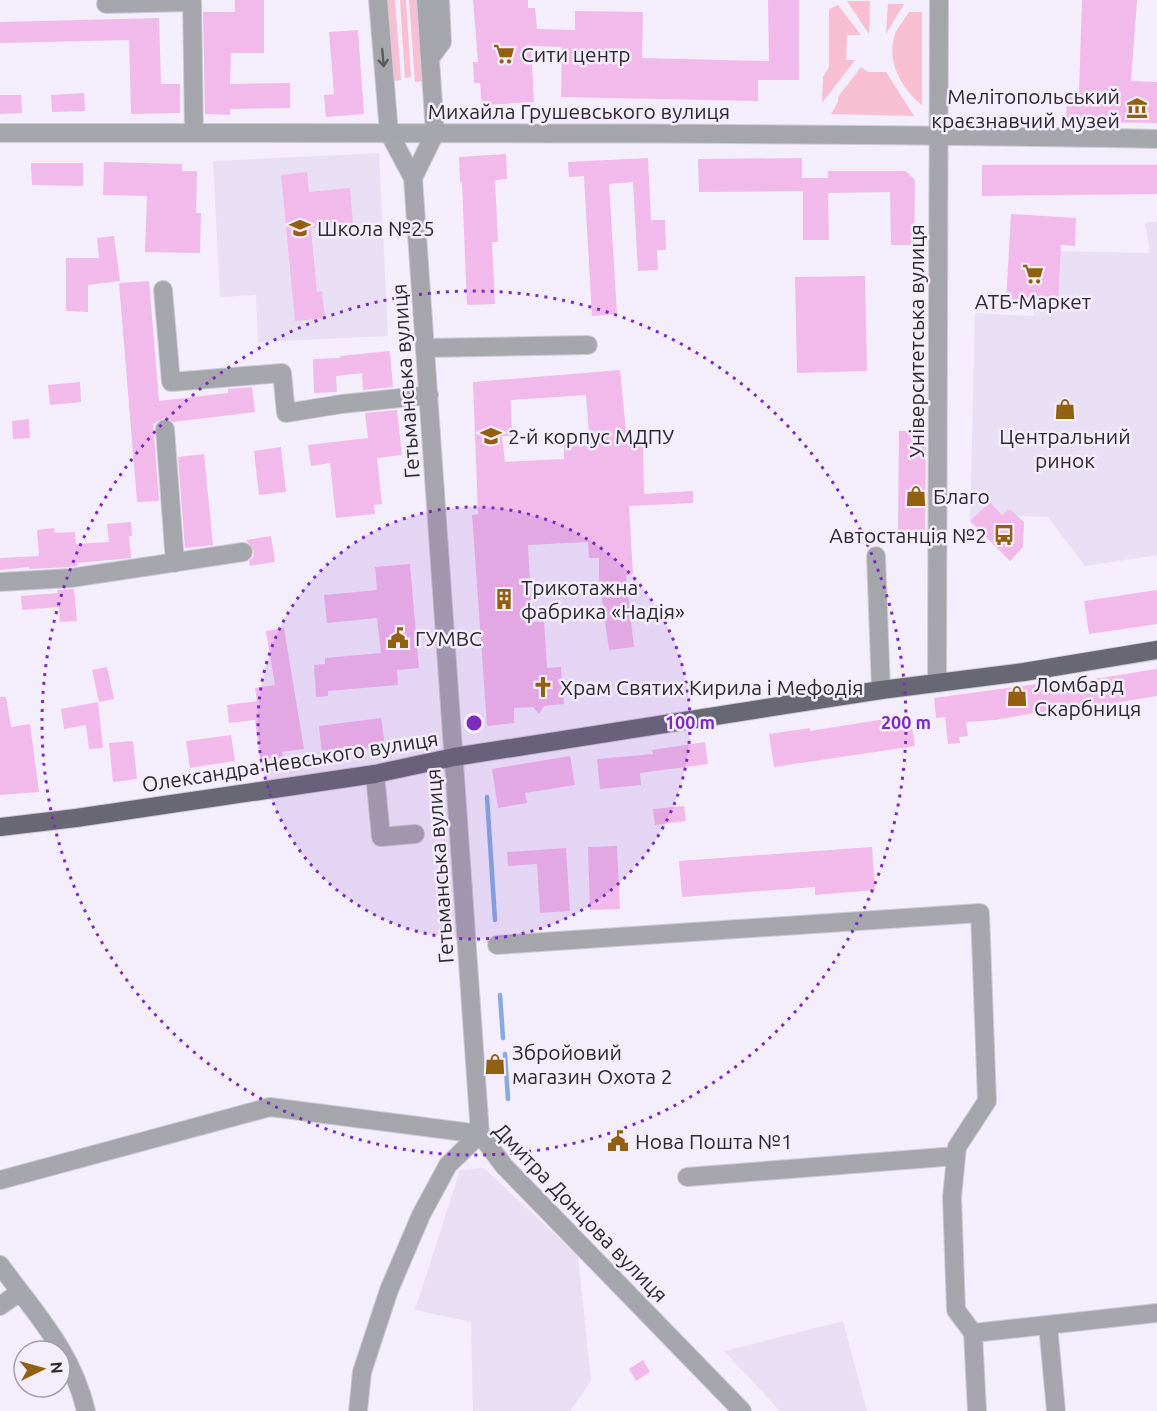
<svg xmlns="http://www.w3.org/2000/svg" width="1157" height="1411" font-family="Ubuntu,sans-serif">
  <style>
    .built { fill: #e9dff5 }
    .green { fill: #f7bfd1 }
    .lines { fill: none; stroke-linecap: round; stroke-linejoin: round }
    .stream { stroke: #84ace1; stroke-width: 4.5 }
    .building { fill: #f2baea; fill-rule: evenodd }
    .minor-casing { stroke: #cfcad7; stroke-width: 20 }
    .major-casing { stroke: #cfcad7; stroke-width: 20 }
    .minor { stroke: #a5a6ac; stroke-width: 18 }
    .major { stroke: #676874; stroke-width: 18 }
    .oneway { stroke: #5c5b61 }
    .ring { fill: none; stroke: #7b2cbf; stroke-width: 3; stroke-dasharray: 3 6 }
    .labels { text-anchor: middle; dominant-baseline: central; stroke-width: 5; stroke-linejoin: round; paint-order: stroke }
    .poi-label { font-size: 21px; fill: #2c292f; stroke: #f3edfc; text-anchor: start }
    .street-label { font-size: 21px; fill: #2c292f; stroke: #f3edfc }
    .centre { fill: #7b2cbf; stroke: #f3edfc; stroke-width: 3 }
    .ring-label { font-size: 18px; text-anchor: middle; font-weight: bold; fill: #7b2cbf; stroke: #f3edfc; stroke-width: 5; stroke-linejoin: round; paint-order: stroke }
  </style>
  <rect width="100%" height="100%" fill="#f3edfc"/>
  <path class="built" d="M379 153 388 336 258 342 256 295 220 297 213 161Z
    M1157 222V555L1085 566 1048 517 1018 516 1010 509 1002 515 989 503 970 521 975 313 1034 316 1038 269 1053 251 1150 253 1145 223Z
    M484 1168 578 1256 591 1381 570 1411H473L471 1322 415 1310 460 1170Z
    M843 1321 867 1411H780L724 1351Z"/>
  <path class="green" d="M387 0H395L401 80 394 81Z
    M400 0H406L411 77 405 78Z
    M409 0H418L423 81 415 82Z
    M847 1H870L869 34Z
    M888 4H904L886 34Z
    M838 5 861 35H847L846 60H855L822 103 823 77 829 67V9Z
    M909 12H922V105C902 89 887 63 894 37 896 29 905 19 909 12Z
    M861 67 868 72H886L914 116 831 114 838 102V97Z"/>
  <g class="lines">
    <path class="stream" d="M487 797 495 920
      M500 995 503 1038
      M505 1054 508 1099"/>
  </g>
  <path class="building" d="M235 0H264V53H231L230 84 290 83V108L230 109V115L205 114 203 12H235Z
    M473 0H528V8H535L537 29 575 30V11L643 12 642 58 769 61 768 0H799V80H758V101L561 97 562 47 531 46 534 102 482 105 480 83H474L473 62H478Z
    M1082 0H1137L1131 81 1157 82V123L1066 122 1067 92H1079Z
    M159 18 161 84H180V113L131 114 129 40 0 43V22Z
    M358 30 364 114 326 117 324 95 334 94 329 32Z
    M84 93 85 111 52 112 51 95Z
    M0 95H21L22 113 0 114Z
    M506 154 507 179 495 180 498 242H492L495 304 467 305 462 182H460L459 157Z
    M648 158 651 220H665L666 250H657L658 270 638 271 633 182 609 184 617 314 592 316 584 176 569 177 568 162Z
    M802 158V178H828V171H906L915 180 914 245H891L890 192 828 193 829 240H803V191L699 192 698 159Z
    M104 162 182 164V171H197L196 213H201L200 253 145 252 147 196 103 195Z
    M31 163H83V186L32 185Z
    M982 165H1157V194L982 196Z
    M307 172 309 192 350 188 353 224 311 228 317 292 322 291 325 318 295 321 281 175Z
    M1011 214 1076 218 1075 246 1061 245 1058 305 1006 303Z
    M114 236 120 281 88 285V312L66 311V258H99L97 238Z
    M865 276 867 371 797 373 795 277Z
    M149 281 159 401 228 393V389L252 387 255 412 173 422 164 418 153 424 159 501 137 502 119 283Z
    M390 351 393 387 363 390 362 373 336 376 337 392 314 393 313 359 340 358V356Z
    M620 370 627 442 643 441 644 494 693 491V503L629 506 633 574 626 575 634 647 609 650 599 578V558H589L588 542 528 545 532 622 544 621 547 668 561 667 564 704 544 706 539 714 533 707 514 708V723L487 726 472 515 478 514 473 382ZM586 395 589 435H579L580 444 564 445V459L505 462 502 436H512L511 400Z
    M80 382 81 402 50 405 48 385Z
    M397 410 402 455 377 458 382 504 374 505 375 514 336 518 330 463 311 466 308 445 368 438 365 413Z
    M29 419 30 438 13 439 12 421Z
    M899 431H926L925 530H898Z
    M281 447 286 492 259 495 254 451Z
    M204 454 213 545 185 548 178 457Z
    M990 502 1002 515 1010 509 1024 522 1023 547 1010 561 970 521Z
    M131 522 132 536H129L131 558 77 563 78 566 70 567 29 569V567L0 570V558L39 556 37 530 54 528 55 533 75 532 76 544 109 542 107 524Z
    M271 536 275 562 250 566 249 561 253 557 254 551 246 540Z
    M410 564 419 668 397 670 398 685 328 691V696L316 697 314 665 325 664V658L381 653 377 618 327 623 324 595 377 590 375 567Z
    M74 589 77 621 60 622 59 607 22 610 21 596 58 593 57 590Z
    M1157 590V624L1089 634 1084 601Z
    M284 628 304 749 282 752 283 757 260 760 255 720 229 723 227 705 257 701 255 688 275 685 266 631Z
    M107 667 114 699 99 702 92 670Z
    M1157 669V696L1041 715V712L995 720 966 722 968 736 959 737 960 743 948 744 945 717 936 718 934 698 1036 684 1037 688Z
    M0 697H6L11 727 30 724 39 792 0 795Z
    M98 702 103 748 89 749 86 725 64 729 61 709Z
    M910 715 915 746 774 767 769 734 810 728V731Z
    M381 718 385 746 322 754 319 726Z
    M231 735 235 761 190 768 186 741Z
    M133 741 137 779 113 782 109 743Z
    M705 742 708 764 640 773 641 785 600 789 597 759 653 754 652 750Z
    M570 756 575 785 525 793 527 803 498 808 492 769Z
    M684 806 686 821 655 825 653 809Z
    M617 846 620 909 590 910 588 847Z
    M872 847 875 890 815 895V887L682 897 679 861Z
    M566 848 570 911 540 913 537 864 508 866 507 852Z
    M643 1360 650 1372 636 1381 629 1369Z"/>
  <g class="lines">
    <defs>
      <path id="minor" d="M192 0 194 133
        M106 4 192 2
        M430 58 442 42 440 0
        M0 133C386 133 771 132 1157 139
        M413 178 435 133 426 0
        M163 290 171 382 282 373 286 413 342 404 429 395
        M426 348 588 345
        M165 429 175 563
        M876 556 881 690
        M0 582 71 578 243 552
        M937 683 939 0
        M375 774 381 837 415 834
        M497 945 980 913 987 1101 957 1147 952 1197 956 1310 973 1333 977 1411
        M687 1177 956 1156
        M0 1180 270 1107 480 1134 504 1166 742 1411
        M0 1265C35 1313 72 1351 86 1411
        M0 1306 20 1292
        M1048 1325 1056 1411
        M973 1333 1157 1313
        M358 1411 362 1372 389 1290 421 1215 448 1165 480 1134 413 178 389 133 378 0"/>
      <path id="major" d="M0 827 76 818 375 774 454 757 881 690 1024 672 1157 650"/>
    </defs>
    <use href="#minor" class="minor-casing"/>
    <use href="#major" class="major-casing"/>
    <use href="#minor" class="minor"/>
    <use href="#major" class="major"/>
  </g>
  <defs><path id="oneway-shaft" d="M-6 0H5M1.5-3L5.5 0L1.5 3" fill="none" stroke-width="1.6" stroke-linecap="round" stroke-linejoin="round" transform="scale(1.5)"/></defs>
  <use class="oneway" href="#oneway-shaft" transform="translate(383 58) rotate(85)"/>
  <circle cx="474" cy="723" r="216" fill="#7b2cbf" fill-opacity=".12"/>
  <g class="ring">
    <circle cx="474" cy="723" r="216"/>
    <circle cx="474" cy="723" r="432"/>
  </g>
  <defs>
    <symbol id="supermarket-bare" viewBox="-9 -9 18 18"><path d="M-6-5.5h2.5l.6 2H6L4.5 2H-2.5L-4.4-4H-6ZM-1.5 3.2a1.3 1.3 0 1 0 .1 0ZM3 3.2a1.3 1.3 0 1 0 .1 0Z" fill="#926010" stroke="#f3edfc" stroke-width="2.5" paint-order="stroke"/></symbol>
    <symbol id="museum-bare" viewBox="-9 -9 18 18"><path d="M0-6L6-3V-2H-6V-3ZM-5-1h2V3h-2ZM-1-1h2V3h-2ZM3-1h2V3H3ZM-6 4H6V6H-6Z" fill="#926010" stroke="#f3edfc" stroke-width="2.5" paint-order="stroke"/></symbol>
    <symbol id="school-bare" viewBox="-9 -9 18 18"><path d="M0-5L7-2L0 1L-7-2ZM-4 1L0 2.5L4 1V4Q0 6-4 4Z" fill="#926010" stroke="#f3edfc" stroke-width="2.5" paint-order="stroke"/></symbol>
    <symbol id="shop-bare" viewBox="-9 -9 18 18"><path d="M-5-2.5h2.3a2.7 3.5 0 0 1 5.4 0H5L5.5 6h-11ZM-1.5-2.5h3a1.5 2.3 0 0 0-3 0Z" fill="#926010" stroke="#f3edfc" stroke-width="2.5" paint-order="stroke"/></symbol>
    <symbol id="university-bare" viewBox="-9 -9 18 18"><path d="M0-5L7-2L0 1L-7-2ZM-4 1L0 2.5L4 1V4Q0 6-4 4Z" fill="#926010" stroke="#f3edfc" stroke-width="2.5" paint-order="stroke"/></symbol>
    <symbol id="bus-bare" viewBox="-9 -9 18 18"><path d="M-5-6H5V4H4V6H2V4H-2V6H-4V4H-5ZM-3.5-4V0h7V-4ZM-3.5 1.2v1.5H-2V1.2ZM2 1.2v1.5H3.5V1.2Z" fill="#926010" stroke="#f3edfc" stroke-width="2.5" paint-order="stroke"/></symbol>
    <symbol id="building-bare" viewBox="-9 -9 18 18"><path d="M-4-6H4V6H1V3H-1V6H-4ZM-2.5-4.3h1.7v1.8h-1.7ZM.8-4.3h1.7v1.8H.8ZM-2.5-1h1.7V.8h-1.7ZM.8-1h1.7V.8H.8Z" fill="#926010" stroke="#f3edfc" stroke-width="2.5" paint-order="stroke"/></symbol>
    <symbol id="civic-bare" viewBox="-9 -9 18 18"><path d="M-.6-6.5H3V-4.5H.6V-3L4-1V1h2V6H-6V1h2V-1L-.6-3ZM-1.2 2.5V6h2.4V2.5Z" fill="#926010" stroke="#f3edfc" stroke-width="2.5" paint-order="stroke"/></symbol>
    <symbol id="church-bare" viewBox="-9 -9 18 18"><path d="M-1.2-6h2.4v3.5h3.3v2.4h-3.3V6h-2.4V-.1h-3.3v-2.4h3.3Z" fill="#926010" stroke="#f3edfc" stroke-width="2.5" paint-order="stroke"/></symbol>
  </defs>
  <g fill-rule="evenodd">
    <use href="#supermarket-bare" x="489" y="39" width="30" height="30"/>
    <use href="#museum-bare" x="1122" y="93" width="30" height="30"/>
    <use href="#school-bare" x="285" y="213" width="30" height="30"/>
    <use href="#supermarket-bare" x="1018" y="259" width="30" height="30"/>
    <use href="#shop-bare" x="1050" y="394" width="30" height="30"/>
    <use href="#university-bare" x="476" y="421" width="30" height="30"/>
    <use href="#shop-bare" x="901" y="481" width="30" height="30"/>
    <use href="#bus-bare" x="989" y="520" width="30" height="30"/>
    <use href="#building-bare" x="489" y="584" width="30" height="30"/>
    <use href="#civic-bare" x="383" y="623" width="30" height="30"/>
    <use href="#church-bare" x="528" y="672" width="30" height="30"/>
    <use href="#shop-bare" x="1002" y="681" width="30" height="30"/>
    <use href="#shop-bare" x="480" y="1049" width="30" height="30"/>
    <use href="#civic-bare" x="603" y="1126" width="30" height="30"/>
  </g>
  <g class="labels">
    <g class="poi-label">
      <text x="521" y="54">Сити центр</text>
      <text x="1120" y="96" text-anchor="end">Мелітопольський<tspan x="1120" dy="24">краєзнавчий музей</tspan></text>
      <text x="317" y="228">Школа №25</text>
      <text x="1033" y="301" text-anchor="middle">АТБ-Маркет</text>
      <text x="508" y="436">2-й корпус МДПУ</text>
      <text x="1065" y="436" text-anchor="middle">Центральний<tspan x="1065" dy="24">ринок</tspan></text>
      <text x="933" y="496">Благо</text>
      <text x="987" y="535" text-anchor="end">Автостанція №2</text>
      <text x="521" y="587">Трикотажна<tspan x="521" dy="24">фабрика «Надія»</tspan></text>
      <text x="415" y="638">ГУМВС</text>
      <text x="1034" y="684">Ломбард<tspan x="1034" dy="24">Скарбниця</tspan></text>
      <text x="560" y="687">Храм Святих Кирила і Мефодія</text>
      <text x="512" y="1052">Збройовий<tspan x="512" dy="24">магазин Охота 2</tspan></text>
      <text x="635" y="1141">Нова Пошта №1</text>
    </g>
    <g class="street-label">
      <text x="579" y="111">Михайла Грушевського вулиця</text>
      <text transform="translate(916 341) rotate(-90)">Університетська вулиця</text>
      <text transform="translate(405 381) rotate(-94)">Гетьманська вулиця</text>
      <text transform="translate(290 761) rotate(-9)">Олександра Невського вулиця</text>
      <text transform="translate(439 866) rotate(-94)">Гетьманська вулиця</text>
      <text transform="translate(581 1212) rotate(46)">Дмитра Донцова вулиця</text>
    </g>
  </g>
  <circle cx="474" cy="723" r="9" class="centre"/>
  <g class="ring-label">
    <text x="690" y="729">100 m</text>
    <text x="906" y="729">200 m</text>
  </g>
  <g transform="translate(42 1369) rotate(85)"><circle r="28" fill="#f3edfc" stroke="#a39faa" stroke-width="1.5"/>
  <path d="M0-4.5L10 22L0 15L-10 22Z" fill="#926010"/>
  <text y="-9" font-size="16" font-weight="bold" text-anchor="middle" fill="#2c292f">N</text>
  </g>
</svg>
